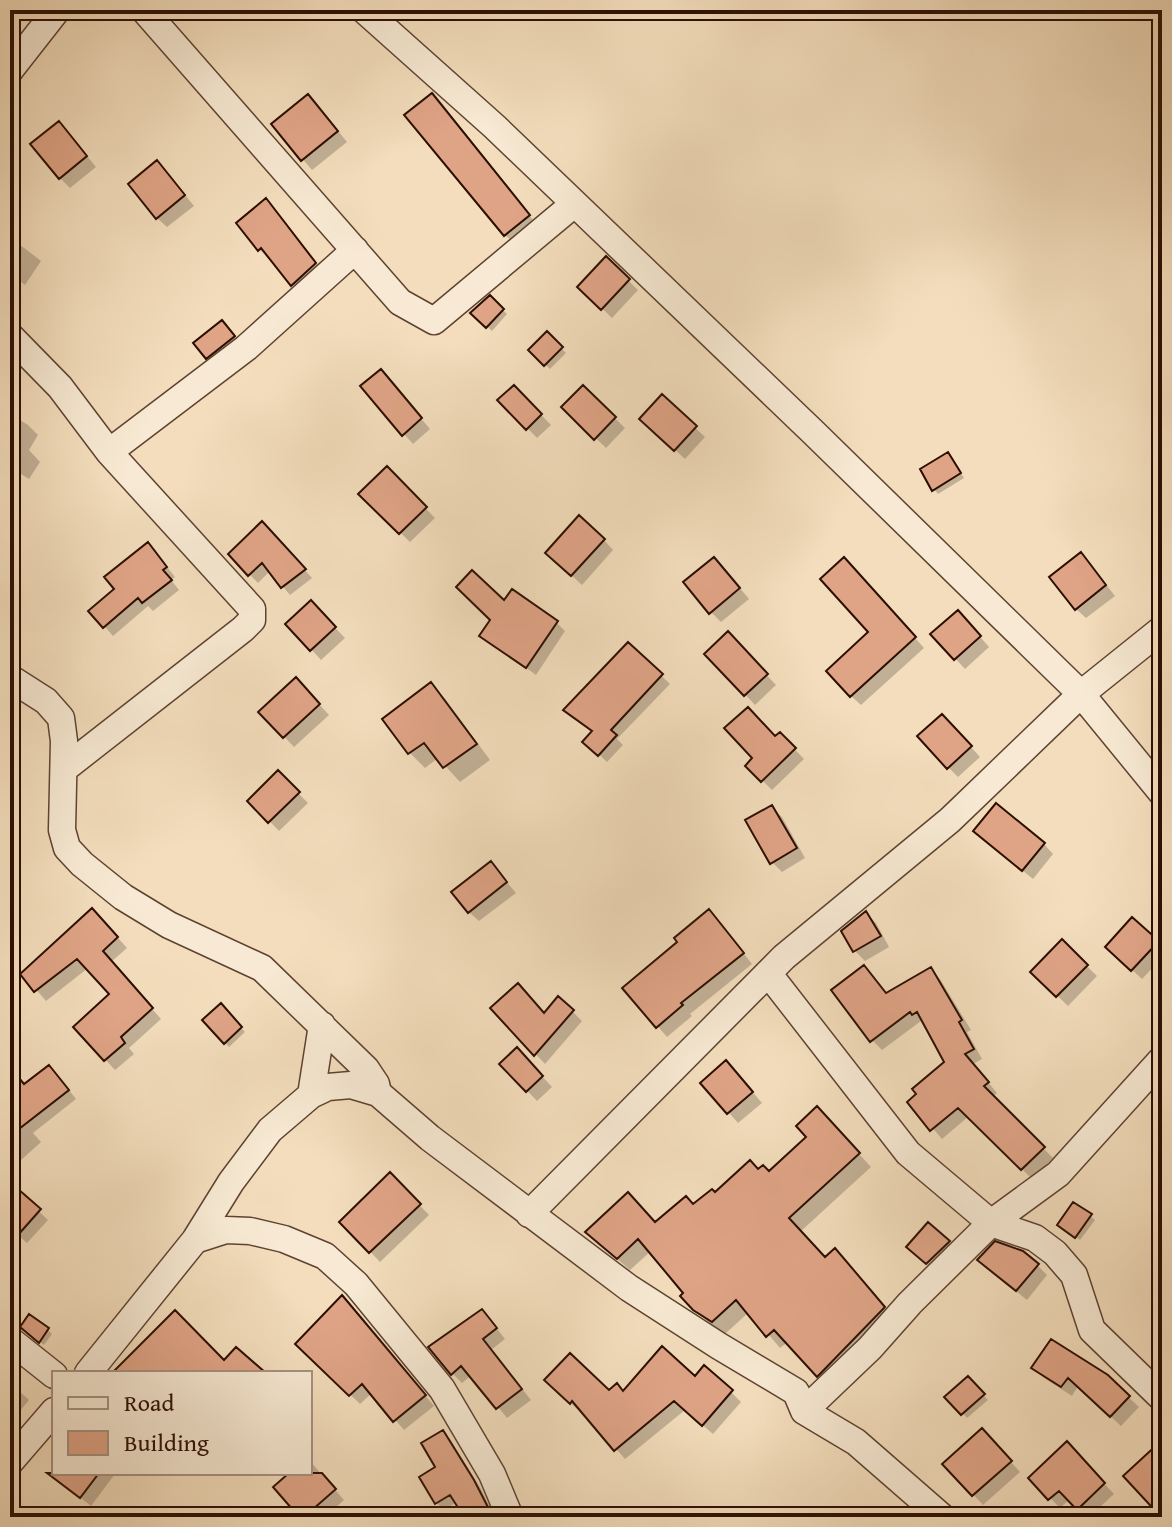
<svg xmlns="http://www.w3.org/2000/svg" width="1172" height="1527" font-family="'Gentium Book Plus',serif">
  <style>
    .shadow { fill: #0003 }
    .building { fill: #dfa486; stroke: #2c0e03; stroke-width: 2 }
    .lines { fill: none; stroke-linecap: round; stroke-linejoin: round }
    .street-casing { stroke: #5e4231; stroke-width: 29 }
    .street { stroke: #f7e9d3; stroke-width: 26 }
  </style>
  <rect width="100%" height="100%" fill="#f3ddbc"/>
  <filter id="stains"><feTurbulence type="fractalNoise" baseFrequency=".0025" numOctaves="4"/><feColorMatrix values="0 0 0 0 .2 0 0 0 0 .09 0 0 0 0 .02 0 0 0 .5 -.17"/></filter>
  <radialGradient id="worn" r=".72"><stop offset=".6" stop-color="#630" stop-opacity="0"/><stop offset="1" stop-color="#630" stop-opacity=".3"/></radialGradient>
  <path class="shadow" d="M432 95 538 226 515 244 505 235Z
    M318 106 347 142 312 170 273 125Z
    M68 133 96 167 70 188 60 178Z
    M167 173 194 206 167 227 157 218Z
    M266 201 325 274 302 294 271 258 269 259 259 249Z
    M10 237 41 261 25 285 10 274Z
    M606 259 638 290 612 318 580 287Z
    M490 298 507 314 492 331 473 313Z
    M231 332 243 347 217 367 207 357Z
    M547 334 566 353 550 369 530 350Z
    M390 382 430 429 413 444 404 434Z
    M514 387 551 425 537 438 500 400Z
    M583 387 625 428 606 448 564 407Z
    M662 397 705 437 685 459 642 419Z
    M10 414 28 425 38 435 29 450 40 462 29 479 10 467Z
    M952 459 964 478 938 494 934 489Z
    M387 469 435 518 410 542 361 494Z
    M270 532 312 578 290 595 270 571 258 583 230 554Z
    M604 540 613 550 582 585 558 563Z
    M157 554 175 577 171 580 179 590 153 611 148 606 113 636 91 611Z
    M1090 564 1115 596 1086 618 1076 609Z
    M724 569 749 599 721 622 711 612Z
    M854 569 924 648 861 705 851 696 871 632Z
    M311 603 345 638 321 660 288 624Z
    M504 603 556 622 565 631 536 675 482 635Z
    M967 622 989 647 965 669 933 634Z
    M728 634 776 685 755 705 707 654Z
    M628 644 670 684 617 739 623 745 607 762 585 741 594 732 566 710Z
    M431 685 446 700 490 760 460 782 438 758 425 768 410 753 385 719Z
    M306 690 329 715 294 747 261 712Z
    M952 726 980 757 958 777 948 767Z
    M780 734 804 759 772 790 748 766Z
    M278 773 308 803 279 831 250 801Z
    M772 807 782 817 805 858 782 872 772 862Z
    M986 841 1044 844 1053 854 1033 879Z
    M500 874 516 893 479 921 469 912Z
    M866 913 876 923 889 947 865 961 855 951 843 931Z
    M102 920 127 948 111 962 161 1019 129 1048 134 1054 115 1070 76 1027 112 995 88 968 46 1001 23 974Z
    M1133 920 1162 947V958L1142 979 1118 957Z
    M719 922 752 964 690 1014 692 1016 667 1037 625 988 680 942Z
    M1062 942 1097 976 1068 1006 1033 972Z
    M864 967 888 995 930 969 940 979 971 1030 967 1032 982 1059 973 1064 997 1093 992 1097 1053 1158 1032 1179 969 1116 942 1139 910 1102 946 1063 921 1021 882 1050 872 1040Z
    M221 1006 245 1032 229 1047 205 1020Z
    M493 1008 544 1015 572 1011 582 1021 545 1064Z
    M527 1060 552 1087 537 1101 502 1064Z
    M10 1068 24 1086 58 1076 76 1099 33 1133 41 1142 10 1170Z
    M736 1072 762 1103 738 1123 703 1083Z
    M829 1121 871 1167 800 1232 825 1259 847 1264 896 1321 830 1388 788 1342 780 1348 749 1312 725 1334 708 1322 683 1296 686 1293 651 1251 630 1270 600 1244 656 1225 759 1171 769 1174Z
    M390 1175 429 1215 380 1262 342 1222Z
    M10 1184 48 1220 27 1243 10 1228Z
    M1090 1216 1095 1220 1080 1240 1064 1229Z
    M928 1224 959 1252 937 1273 918 1257Z
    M1037 1265 1047 1275 1027 1300 989 1270Z
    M352 1307 434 1406 404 1430 372 1393 360 1404 298 1344Z
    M491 1321 505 1339 491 1350 531 1400 507 1418 472 1375 462 1383 452 1373Z
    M48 1330 52 1334 44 1345 27 1332Z
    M1034 1368 1107 1377 1139 1407 1121 1426 1078 1386 1072 1396 1044 1378Z
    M695 1378 731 1392 741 1402 713 1434 685 1410 625 1459 583 1411 581 1413 547 1380 609 1393H624Z
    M968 1378 988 1400 967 1418 947 1397Z
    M10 1383 29 1400 10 1423Z
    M443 1432 450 1439 481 1489 495 1517H466L457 1502 444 1510 437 1503 438 1468Z
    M992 1441 1020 1472 983 1505 945 1464Z
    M1077 1454 1114 1494 1089 1517 1070 1499 1060 1508 1031 1478Z
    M310 1461 344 1500 325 1517H302L292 1473H310Z
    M59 1473H115V1474L91 1506 56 1478Z"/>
  <path class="building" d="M432 93 530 215 504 236 404 115Z
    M308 94 338 131 301 161 271 124Z
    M59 121 87 156 59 179 30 144Z
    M157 160 185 195 156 219 128 184Z
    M266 198 316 263 291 286 261 248 258 251 236 223Z
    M606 256 630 279 601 310 577 287Z
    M490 295 504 309 486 328 470 313Z
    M222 320 235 336 206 359 193 343Z
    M547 331 563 347 544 366 528 350Z
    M381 369 422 418 402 436 360 386Z
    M514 385 542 414 526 430 497 400Z
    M583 385 616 417 594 440 561 407Z
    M662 394 697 426 674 451 639 419Z
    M948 452 961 473 932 491 920 469Z
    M387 466 427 507 399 534 358 494Z
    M579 515 605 539 571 576 545 553Z
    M262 521 306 569 281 588 262 563 248 576 228 554Z
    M148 542 167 567 163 570 172 580 142 603 138 598 103 628 88 611 114 589 104 577Z
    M1081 552 1106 585 1075 610 1049 577Z
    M714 557 740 588 709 614 683 582Z
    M844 557 916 637 850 697 826 671 868 632 820 579Z
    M472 570 504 600 512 589 558 621 526 668 479 636 490 620 456 587Z
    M311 600 336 627 310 651 285 624Z
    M958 610 981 636 954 660 930 634Z
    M728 631 768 674 744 696 704 654Z
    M628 642 663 674 611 730 617 735 598 756 582 742 592 731 563 710Z
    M296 677 320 704 283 738 258 712Z
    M431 682 477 744 443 768 424 743 408 754 382 719Z
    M748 707 775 736 780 732 796 748 761 782 745 766 752 758 724 728Z
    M942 714 972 746 947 769 917 736Z
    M278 770 300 792 268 823 247 801Z
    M996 803 1045 843 1022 871 973 831Z
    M772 805 797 848 770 864 745 820Z
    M491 861 507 882 468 913 451 892Z
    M92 908 118 937 103 951 153 1008 121 1037 125 1043 104 1061 73 1027 109 994 77 959 34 992 20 974Z
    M709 909 744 953 681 1003 683 1005 656 1028 622 988 677 942 674 938Z
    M866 911 881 936 853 952 841 931Z
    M1132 917 1159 941 1131 971 1105 947Z
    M1062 939 1088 965 1056 997 1030 972Z
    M864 965 886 993 931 967 962 1020 959 1022 974 1049 965 1054 989 1082 984 1086 1045 1147 1021 1170 958 1108 930 1131 907 1102 916 1094 912 1089 944 1062 917 1012 912 1015 910 1012 870 1042 831 990Z
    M518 983 544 1013 558 996 574 1010 534 1056 490 1008Z
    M221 1003 242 1027 224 1044 202 1020Z
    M517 1047 543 1076 526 1092 499 1064Z
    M726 1060 753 1092 727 1114 700 1083Z
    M49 1065 69 1090 10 1136V1067L24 1084Z
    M817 1106 860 1153 789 1218 825 1257 835 1248 885 1307 817 1377 774 1330 766 1337 736 1300 712 1322 693 1310 680 1296 683 1293 638 1239 617 1259 585 1232 628 1192 655 1222 686 1196 693 1204 712 1189 715 1192 750 1160 758 1169 763 1165 769 1171 806 1137 796 1126Z
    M390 1172 421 1204 369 1253 339 1222Z
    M10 1182 41 1209 10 1244Z
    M1073 1202 1092 1214 1075 1238 1057 1225Z
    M928 1222 950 1241 926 1264 906 1247Z
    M995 1241 1023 1251 1039 1264 1016 1291 977 1260Z
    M342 1295 426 1395 393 1422 362 1384 349 1396 295 1344Z
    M482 1309 497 1328 483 1339 522 1389 496 1409 461 1366 451 1375 428 1347Z
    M175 1310 224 1360 236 1347 266 1373H112Z
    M29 1314 49 1328 39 1343 20 1327Z
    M1051 1339 1108 1375 1130 1396 1110 1417 1068 1378 1061 1387 1031 1368Z
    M662 1346 695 1376 704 1365 733 1390 702 1426 674 1401 614 1451 572 1401 570 1404 544 1380 570 1353 609 1390 617 1383 623 1391Z
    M968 1376 985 1394 961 1415 944 1397Z
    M982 1428 1012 1461 972 1496 942 1464Z
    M443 1430 474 1480 493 1517H464L450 1495 435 1504 419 1477 435 1467 421 1443Z
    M1162 1440V1517H1161L1123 1476Z
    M1067 1441 1105 1483 1077 1510 1059 1491 1048 1500 1028 1478Z
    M47 1473H99L80 1498Z
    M289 1473H322L336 1489 304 1517H299L273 1487Z"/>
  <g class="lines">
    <defs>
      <path id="street" d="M144 10 400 302 434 321 574 204
        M364 10 495 127 814 433 1081 694 1162 793
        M10 70 57 10
        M10 336 60 387 109 452 252 609V620L243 629 64 769
        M109 452 246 348 355 250
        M10 678 46 701 61 718 64 741 62 830 67 848 82 864 123 897 169 925 262 968 366 1069 376 1084 378 1093
        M768 973 908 1153 991 1223 1035 1238 1055 1253 1074 1275 1092 1330 1162 1398
        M311 1095 322 1025
        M529 1214 784 957 950 820 1081 694 1162 629
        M195 1240 226 1230 250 1231 284 1239 325 1256 356 1284 442 1389 492 1474 510 1517
        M10 1340 54 1375
        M88 1373 195 1240 231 1182 270 1130 311 1095 328 1087 351 1085 378 1093 430 1138 629 1288 719 1346 796 1392 804 1411 856 1442 942 1517
        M804 1411 870 1348 910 1303 991 1223 1058 1174 1162 1059
        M10 1462 54 1411"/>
    </defs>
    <use href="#street" class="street-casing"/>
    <use href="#street" class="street"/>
  </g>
  <rect width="1172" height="1527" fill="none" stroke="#f3ddbc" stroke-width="40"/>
  <rect x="12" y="12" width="1148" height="1503" fill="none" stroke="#2c0e03" stroke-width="4"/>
  <rect x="20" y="20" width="1132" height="1487" fill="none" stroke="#2c0e03" stroke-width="2"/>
  <rect x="52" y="1371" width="260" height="104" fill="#f7e9d3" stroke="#a69180" stroke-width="2"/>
  <rect x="68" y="1397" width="40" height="12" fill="#f7e9d3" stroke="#a69180" stroke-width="2"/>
  <text x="124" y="1411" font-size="24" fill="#2c0e03">Road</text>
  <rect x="68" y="1431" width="40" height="24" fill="#dfa486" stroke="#a69180" stroke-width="2"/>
  <text x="124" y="1451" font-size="24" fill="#2c0e03">Building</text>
  <rect width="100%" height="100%" filter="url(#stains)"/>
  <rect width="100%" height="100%" fill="url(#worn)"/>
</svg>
